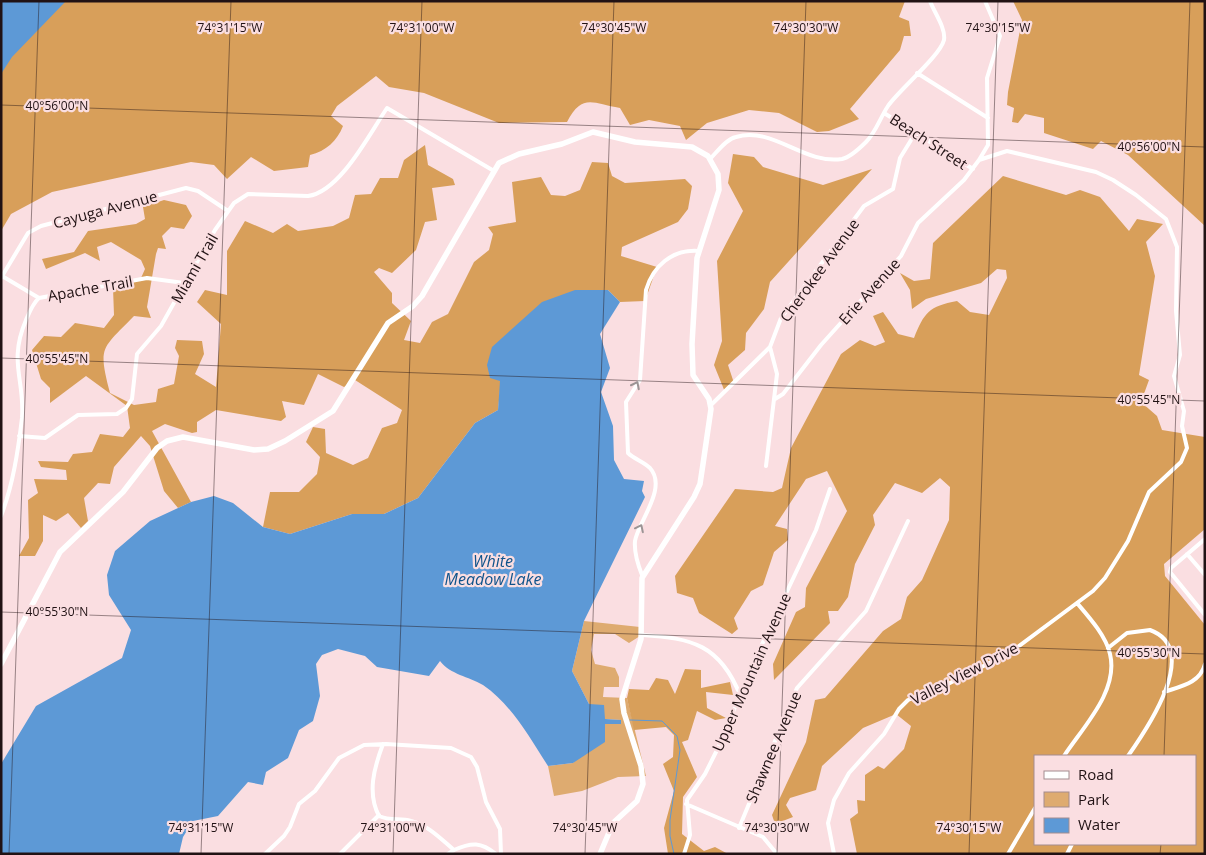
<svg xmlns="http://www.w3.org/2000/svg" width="1206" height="855" font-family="'Open Sans',sans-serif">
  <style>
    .green { fill: #deab70 }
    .forest { fill: #d89f5a; fill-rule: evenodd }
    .water { fill: #5d99d6 }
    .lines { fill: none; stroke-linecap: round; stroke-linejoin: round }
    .stream { stroke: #5d99d6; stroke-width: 1 }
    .street { stroke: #fff; stroke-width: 4 }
    .secondary { stroke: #fff; stroke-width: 5.5 }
    .oneway { stroke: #9b9495 }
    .ticks { fill: none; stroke: #211214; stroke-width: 1; stroke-opacity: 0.45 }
    .labels { text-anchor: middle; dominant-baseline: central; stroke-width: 4.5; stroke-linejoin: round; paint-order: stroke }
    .street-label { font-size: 15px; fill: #211214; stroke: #fadee1 }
    .water-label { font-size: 16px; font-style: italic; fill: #10538b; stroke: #fadee1 }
    .ticks-label { font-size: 12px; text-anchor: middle; fill: #211214; stroke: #fadee1; stroke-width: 4.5; stroke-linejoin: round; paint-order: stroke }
  </style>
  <rect width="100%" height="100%" fill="#fadee1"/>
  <path class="green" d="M584 621 640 627V636L629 643 615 634H594L591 650 595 664 615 668 619 677V687H604L603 697 627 698 646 776 618 777 582 791 554 796 548 766 573 763 605 724H620L621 720 604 719 589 704 572 671Z"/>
  <path class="forest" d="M1 1H905L899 17 909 21 911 36H904L900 50 850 109 859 119 829 131 817 132 779 113 749 110 707 123 686 140 680 126 649 120 630 125 620 108C592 103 582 93 567 122L499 123 424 93 389 87 376 76 337 106 331 116 343 126C337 141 326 151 310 155L308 167 274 171 251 157 227 179 214 165 191 162 52 192 11 214 1 231Z
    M1013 1H1205V226L1128 155 1101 141 1093 149 1044 133V118L1025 114 1018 123 1012 122 1014 108 1007 105 1008 92 1022 20Z
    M425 145 428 165 453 179 455 185 432 188 437 220 425 222 416 250 392 273 379 268 374 272 392 293V303L411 321 404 340 420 343 432 322 448 314 474 262 489 250 493 234 488 227 516 222 512 182 541 177 551 195 565 196 580 190 592 162 608 163 612 176 625 183 685 179 692 186 688 209 678 222 622 247 621 256 657 267 645 301 620 302 608 290 501 381 498 410 475 423 418 498 384 514H352L290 534 263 527 270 492H299L317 474 320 457 306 442 313 427 325 429 326 453 353 465 368 458 382 428 397 423 402 410 355 380 344 387 318 374 304 405 282 401 286 417 281 421 216 410 197 422V432L192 433 165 424 152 431 191 502 178 508 164 491 150 446 141 436 114 467 110 484 98 483 84 498 88 521 81 528 68 513 56 521 43 515V541L35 556H19L29 538 28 500 38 493 34 479 67 480 66 470 41 467 38 461 68 462 73 454 92 452 100 434 123 437 130 428 127 406 86 376 50 403V388L41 379 32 350 44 336 61 337 75 323 104 328 114 315 113 288 141 278 145 269 141 260 111 242 97 247 100 261 85 253 46 269 42 259 74 252 88 231 136 224 145 219 143 207 164 200 186 205 192 216 184 229 171 227 162 236 166 249 158 248 156 254 147 307 151 318 134 316C101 350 98 346 110 393L134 405 156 402 158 389 174 384 179 356 175 348 177 340 202 341 204 354 195 374 216 387 221 324 197 302 205 290 227 295V251L245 221 273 233 287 224 298 231 333 226 349 218 355 195 371 194 380 178H398L404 160Z
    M733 154 754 157 763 167 823 185 872 169 770 282 764 309 746 333 745 350 728 365 734 383 725 392 714 365 722 341 717 261 743 211 728 183Z
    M1003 176 1066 195 1080 190 1100 197 1129 231 1137 219 1163 224 1146 242 1155 276 1139 375 1149 380 1141 402 1157 416 1162 430 1205 437V529L1164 564 1165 576 1205 625V854H857L850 819 858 813 857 800 865 801V775L878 766 884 769 904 749 911 726 896 714 863 728 822 766 816 790 790 798 786 805 793 817 775 824 772 815 806 742 815 700 825 698 883 631 901 619 907 597 922 580 949 520 950 487 940 478 922 493 895 483 873 515 875 525 855 564 848 597 838 611H828L830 623 774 680 773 664 796 612 805 607 806 588 847 511 827 471 806 479 775 526 787 529 788 540 774 552 763 585 751 591 734 618 738 629 732 634 699 613 693 598 677 593 675 576 735 489 773 492 782 488 791 448 841 354 860 340 875 346 885 342 873 316 883 312 898 334 914 338C924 313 929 306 957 301L970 312 989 315 1007 278 1006 270 997 269 981 283 926 299 912 309 910 290 900 273 914 281 930 279 933 243ZM1035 756H1195V844H1035Z
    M685 669 701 670V688L730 682 733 695 706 692 707 708 726 718 715 720 697 711 688 740 682 742 697 777 683 797 682 834 704 851 715 847 728 854H668L664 828 674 791 663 764 673 757 674 735 666 727 634 730 627 698 629 689 649 690 656 678 668 680 675 694Z"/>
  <path class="water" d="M1 1H66L12 57 1 74Z
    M575 290H608L620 302 600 334 610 368 601 392 613 426 614 460 624 479 644 481 642 491 645 497 584 621 572 671 589 704 604 705 605 719 621 720V724H605V742L573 763 548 766C529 737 512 705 483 685 468 676 451 675 440 661L429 676 377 667 365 656 338 649 322 655 316 664 320 696 313 721 299 730 288 758 266 772 263 785 248 782 218 816 193 821 183 837 179 854H1V764L36 706 122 658 131 630 109 595 107 575 115 551 150 521 191 502 214 496 233 503 263 527 290 534 352 514H384L418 498 475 423 498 410 500 381 490 378 487 365 492 347 542 302Z"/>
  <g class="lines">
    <path class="stream" d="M630 720 662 721 677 736 680 750 670 820V836L674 854"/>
    <path class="street" d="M917 73 988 118
      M884 113 973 169
      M710 159C717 152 726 139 736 137 773 126 804 165 842 159 851 157 860 148 866 142 876 132 880 118 888 106 899 90 940 56 944 40 946 28 934 12 930 1
      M2 276 39 298 147 278 184 283
      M1 278 28 233 41 226 186 188 198 191 228 211
      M775 399 783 394 821 345 901 256 918 223 964 180 979 160 988 145 987 78 1000 36 985 1
      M711 405 770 347 781 318 864 206 893 189 900 158 916 132
      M19 436 45 438 78 415 117 414 126 408 132 399 137 354 161 326 215 230 234 203 248 194 308 196C340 192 370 133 387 108L494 171
      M766 466 777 374 770 347
      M1 516C13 485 18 451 22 418 25 380 8 362 26 320 29 313 33 303 39 298
      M1205 539 1171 568 1170 572 1205 615
      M1187 554 1205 575
      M642 575C638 565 634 552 635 541 638 522 668 488 650 468 644 462 634 459 628 453L626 402 640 380 646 290C653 266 672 249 699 251
      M642 635C692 638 720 645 740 695
      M1108 648 1127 633 1150 630C1202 649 1147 729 1128 756
      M1164 692C1182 686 1200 683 1205 664
      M383 744C374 768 367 793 379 816 390 821 400 818 411 821 428 825 441 839 454 850 472 842 481 842 496 854
      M1064 756C1083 727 1119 691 1110 654 1106 636 1089 617 1077 603
      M686 804 763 837 777 854
      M739 828 797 688 866 611 908 521
      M265 854 284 836 290 827 299 804 315 791 339 758 364 745 386 744 451 748 471 757 477 767 486 802 500 829 501 854
      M340 854 379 815
      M448 854 454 850
      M684 854 690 835 687 800 705 774 717 750 756 657 816 530 830 489
      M834 854 828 823 834 800 849 773 884 734 899 709 908 700 944 686 1011 652 1093 591 1105 578 1128 541 1149 492 1181 462 1187 448 1182 426 1184 411 1174 376 1180 355 1176 311 1177 247 1166 219 1136 195 1113 180 1096 172 1007 151 979 160
      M1008 854 1035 808
      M1067 854 1072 844"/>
    <path class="secondary" d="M1 664 60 552 123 492 157 448 167 441 183 437 254 450 268 449 285 441 333 411 388 323 413 306 422 296 499 163 519 154 562 144 593 132 635 142 692 147 708 156 718 174 719 190 697 258 692 344 693 375 709 399 711 409 703 464 700 484 694 497 642 578 641 639 622 699 624 713 641 766 643 784 637 801 613 823 600 854"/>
  </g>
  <defs><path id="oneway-chevron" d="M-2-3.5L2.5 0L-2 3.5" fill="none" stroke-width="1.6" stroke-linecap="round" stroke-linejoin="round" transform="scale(1.25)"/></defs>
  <g class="oneway">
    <use href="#oneway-chevron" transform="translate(636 385) rotate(-63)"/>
    <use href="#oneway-chevron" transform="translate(640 528) rotate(-64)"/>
  </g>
  <path class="ticks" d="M1 105 1205 147M1 358 1205 401M1 612 1205 654M1164 756 1190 1M9 854 39 1M201 854 231 1M393 854 422 1M585 854 614 1M777 854 806 1M969 854 998 1M1160 854 1161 844"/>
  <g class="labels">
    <g class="street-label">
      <text transform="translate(929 141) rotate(33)">Beach Street</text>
      <text transform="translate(105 209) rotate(-15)">Cayuga Avenue</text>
      <text transform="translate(194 268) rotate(-60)">Miami Trail</text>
      <text transform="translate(819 270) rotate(-54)">Cherokee Avenue</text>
      <text transform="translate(90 288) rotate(-10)">Apache Trail</text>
      <text transform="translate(869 291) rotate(-48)">Erie Avenue</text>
      <text transform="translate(751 672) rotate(-66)">Upper Mountain Avenue</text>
      <text transform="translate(964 673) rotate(-27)">Valley View Drive</text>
      <text transform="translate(773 747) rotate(-67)">Shawnee Avenue</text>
    </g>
    <g class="water-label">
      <text x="493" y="561">White<tspan x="493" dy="18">Meadow Lake</tspan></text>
    </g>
  </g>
  <g class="ticks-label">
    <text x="230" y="32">74°31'15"W</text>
    <text x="422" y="32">74°31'00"W</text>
    <text x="614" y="32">74°30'45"W</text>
    <text x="806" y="32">74°30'30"W</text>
    <text x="998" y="32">74°30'15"W</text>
    <text x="57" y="110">40°56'00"N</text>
    <text x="1149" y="151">40°56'00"N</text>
    <text x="57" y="363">40°55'45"N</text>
    <text x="1149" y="404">40°55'45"N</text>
    <text x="57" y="616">40°55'30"N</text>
    <text x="1149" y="657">40°55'30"N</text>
    <text x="201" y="832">74°31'15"W</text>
    <text x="393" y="832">74°31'00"W</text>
    <text x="585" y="832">74°30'45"W</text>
    <text x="777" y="832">74°30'30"W</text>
    <text x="969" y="832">74°30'15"W</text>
  </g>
  <rect width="1206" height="855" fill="none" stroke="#211214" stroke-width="5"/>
  <rect x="1034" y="755" width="162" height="90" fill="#fadee1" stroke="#a38c8f"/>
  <rect x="1044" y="771" width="25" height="8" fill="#ffffff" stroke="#a38c8f"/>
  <text x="1078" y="780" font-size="15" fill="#211214">Road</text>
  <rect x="1044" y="792" width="25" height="15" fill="#deab70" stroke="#a38c8f"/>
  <text x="1078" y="805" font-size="15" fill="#211214">Park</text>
  <rect x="1044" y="818" width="25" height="15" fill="#5d99d6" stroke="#a38c8f"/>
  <text x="1078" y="830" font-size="15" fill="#211214">Water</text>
</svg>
